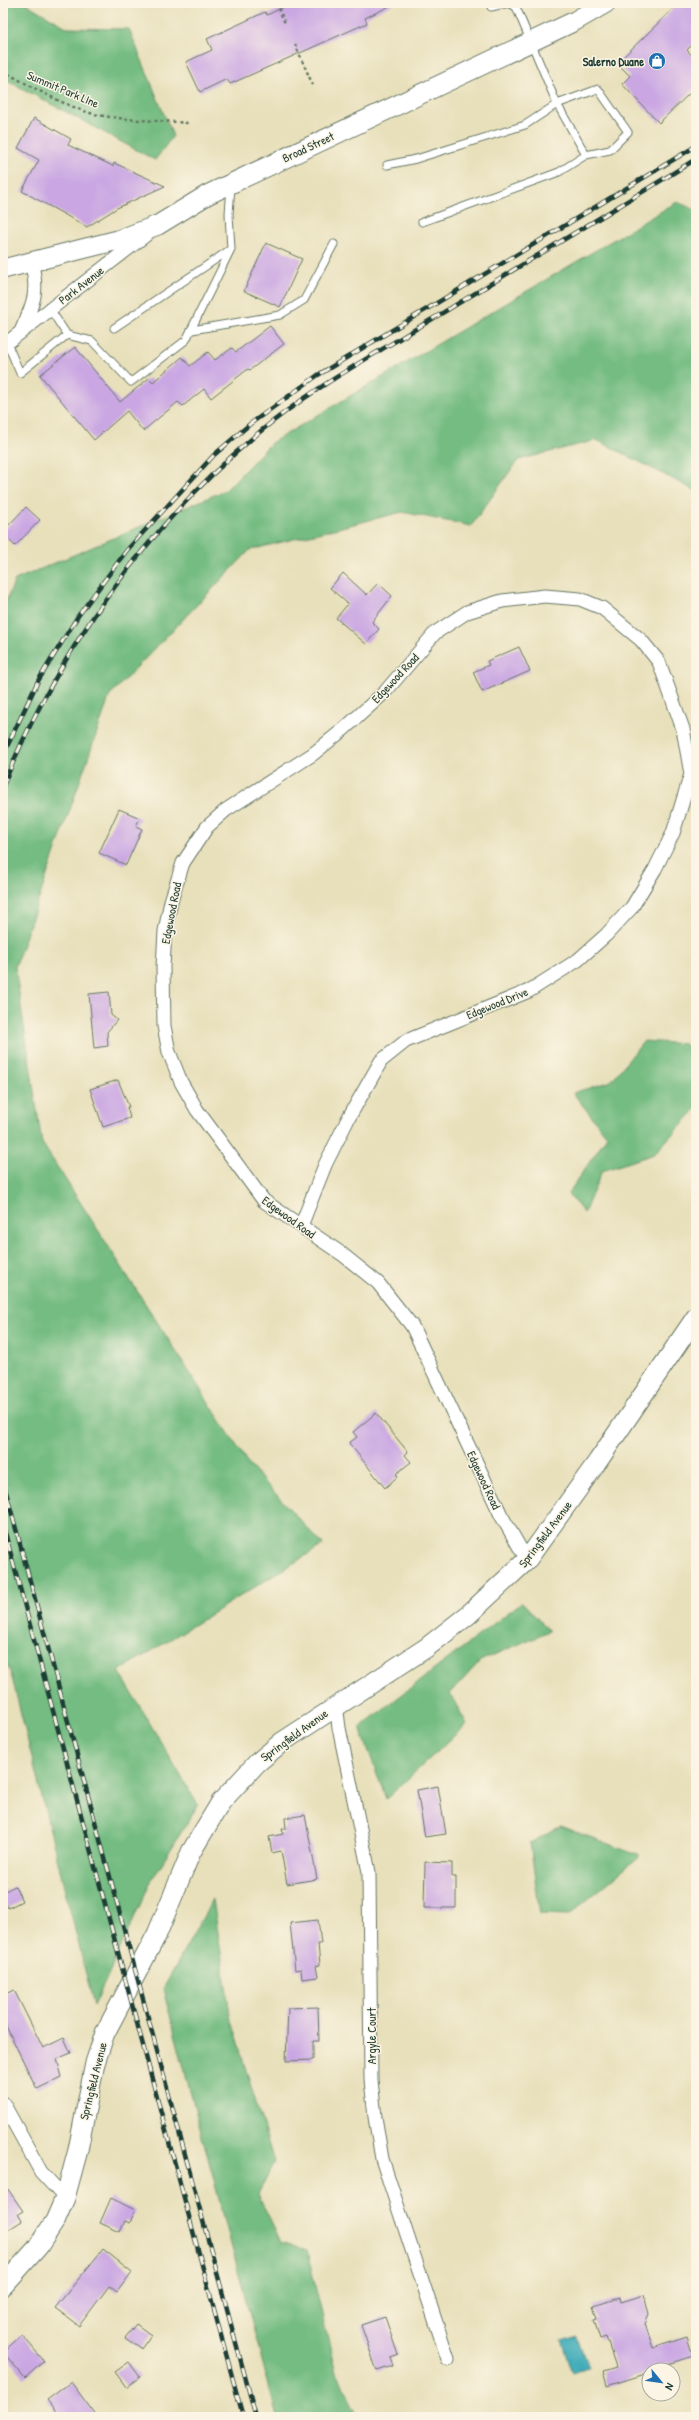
<svg xmlns="http://www.w3.org/2000/svg" width="699" height="2420" font-family="'Patrick Hand',sans-serif">
  <style>
    .forest { fill: #74bc82; stroke: #4a7c5b }
    .water { fill: #3aaab7; stroke: #2c7476 }
    .building { fill: #caa7e3 }
    .lines { fill: none; stroke-linecap: round; stroke-linejoin: round }
    .lane-casing { stroke: #657663; stroke-width: 9 }
    .street-casing { stroke: #657663; stroke-width: 15 }
    .secondary-casing { stroke: #657663; stroke-width: 21 }
    .path { stroke: #657663; stroke-width: 2.5; stroke-dasharray: 3 3; stroke-linecap: butt }
    .lane { stroke: #fff; stroke-width: 7 }
    .street { stroke: #fff; stroke-width: 13 }
    .secondary { stroke: #fff; stroke-width: 19 }
    .rail-casing { stroke: #1f3d34; stroke-width: 4.5 }
    .rail { stroke: #fcf5e5; stroke-width: 3; stroke-dasharray: 9; stroke-linecap: butt }
    .labels { text-anchor: middle; dominant-baseline: central; stroke-width: 3; stroke-linejoin: round; paint-order: stroke }
    .poi-label { font-size: 12px; font-weight: bold; fill: #1f3d34; stroke: #fcf5e5; text-anchor: end }
    .street-label { font-size: 12px; fill: #1f3d34; stroke: #fcf5e5 }
  </style>
  <rect width="100%" height="100%" fill="#fcf5e5"/>
  <filter id="ink" filterUnits="userSpaceOnUse"><feTurbulence type="fractalNoise" baseFrequency=".025" numOctaves="2"/><feDisplacementMap in="SourceGraphic" scale="8" xChannelSelector="R" yChannelSelector="G"/><feConvolveMatrix kernelMatrix="1 2 1 2 8 2 1 2 1" color-interpolation-filters="sRGB"/></filter>
  <filter id="wash" filterUnits="userSpaceOnUse"><feTurbulence type="fractalNoise" baseFrequency=".012" numOctaves="4" result="noise"/><feDisplacementMap in="SourceGraphic" scale="16" xChannelSelector="R" yChannelSelector="G"/><feGaussianBlur stdDeviation="0.9" result="paint"/><feColorMatrix in="noise" values="0 0 0 0 0 0 0 0 0 0 0 0 0 0 0 0 0 1.4 0 .05"/><feComposite in="paint" operator="in"/></filter>
  <g filter="url(#wash)">
    <rect width="100%" height="100%" fill="#e8e0bb"/>
    <path class="forest" d="M3 3H25L68 28 129 29 173 136 155 160 3 78Z
      M677 202 696 210V491L597 440 518 460 471 526 402 512 250 550 110 695 15 967 42 1143 249 1465 323 1545 119 1671 198 1805 150 1883 94 2006 11 1674 3 1656V609L15 580 226 490 271 443Z
      M644 1041 685 1044 696 1063V1109L654 1154 602 1171 584 1213 568 1194 607 1136 573 1093 611 1081Z
      M522 1602 549 1631 480 1661 450 1694 467 1724 386 1799 360 1727Z
      M561 1826 640 1856 569 1915 540 1914 530 1843Z
      M213 1899 231 2021 274 2162 258 2194 281 2242 307 2251 336 2373 359 2417H277L163 1989Z"/>
    <path class="water" d="M577 2336 588 2368 573 2373 562 2341Z"/>
    <g id="blocks">
      <path class="building" d="M292 3H396L365 18 367 23 309 49 230 84 227 79 200 92 186 62 212 50 207 39 265 12 267 15Z
        M679 3H696V41L687 50 696 60V87L659 123 622 84 630 76 617 63Z
        M34 118 71 139 68 145 113 166 114 163 165 186 117 208 87 227 22 191 39 160 18 148Z
        M266 243 302 259 280 307 244 291Z
        M270 326 284 344 250 370 248 369 211 398 204 389 183 406 178 402 143 431 127 411 94 440 40 375 75 347 120 402 149 378 153 382 182 357 190 366 208 352 215 360 232 348 236 352Z
        M26 507 40 520 15 546 3 534V531Z
        M343 573 367 595 378 583 392 596 372 622 379 629 366 644 336 618 348 604 330 588Z
        M519 647 530 671 482 692 473 672 489 665 487 661Z
        M119 809 140 818 136 826 142 829 126 865 99 853Z
        M109 992 111 1015 117 1020 107 1032 108 1046 94 1048 89 994Z
        M118 1080 129 1107H127L130 1118 103 1127 90 1089Z
        M376 1413 408 1452 405 1455 411 1462 396 1474 398 1476 385 1488 349 1443 357 1437 353 1432Z
        M438 1786 446 1834 425 1837 417 1790Z
        M305 1815 317 1879 287 1884 281 1851 272 1853 269 1837 283 1834 282 1829H286L285 1818Z
        M425 1862 452 1863V1877H456V1908H424Z
        M15 1886 22 1901 8 1908 3 1899V1892Z
        M318 1920 321 1944H318L320 1965 316 1966 318 1977 302 1979 301 1969 295 1970 290 1923Z
        M14 1990 43 2048 64 2038 71 2053 57 2059 62 2077 37 2089 3 2020V1995Z
        M318 2007 319 2041H313V2060L286 2061 288 2008Z
        M3 2182 23 2211 18 2214 22 2221 3 2233Z
        M111 2198 135 2210 130 2223 125 2221 120 2232 100 2223Z
        M103 2249 132 2272 117 2292 109 2286 79 2326 55 2308Z
        M644 2295 649 2315 645 2324 653 2348 687 2337 693 2356 649 2370 645 2374 607 2386 603 2371 616 2367 606 2337 600 2339 594 2320 597 2319 593 2306 620 2298 621 2302Z
        M385 2317 398 2355 390 2358 393 2366 377 2371 361 2325Z
        M136 2324 151 2335 141 2349 125 2338Z
        M22 2335 44 2361 25 2378 3 2352Z
        M129 2362 140 2377 126 2387 115 2372Z
        M71 2382 97 2417H60L47 2400Z"/>
    </g>
  </g>
  <g filter="url(#ink)">
    <use href="#blocks" fill-opacity="0" stroke="#657663" stroke-width="1"/>
    <g class="lines">
      <defs>
        <path id="lane" d="M387 165 416 159 525 125 557 104 598 89 628 132 610 150 586 155 557 104 516 7 509 3 491 7
          M422 222 559 172 586 155
          M114 328 231 249 229 214 231 186
          M192 330 280 315 304 300 334 244
          M67 335 92 341 131 382 186 340 231 249
          M7 343 20 373 67 335 50 309"/>
        <path id="street" d="M22 329C34 303 39 290 31 262
          M3 346 147 234
          M301 1226 325 1165 348 1119 381 1061 406 1041 529 991 578 960 606 935 632 907 655 869 673 833 691 774
          M527 1560 501 1515 412 1326 378 1283 342 1254 264 1201 197 1110 181 1082 169 1052 164 1026 163 967 165 931 171 901 183 863 207 827 226 810 313 754 344 729 385 692 435 633 467 612 502 601 545 596 580 599 602 608 641 640 659 662 683 729 691 774 696 777
          M336 1704 339 1728 369 1872 371 2080 375 2117 382 2159 448 2359
          M3 2103 41 2172 65 2198"/>
        <path id="secondary" d="M3 269 118 240 158 225 207 195 575 21 606 3
          M3 2286 38 2247 55 2221 65 2198 78 2150 95 2063 105 2033 157 1934 191 1852 221 1802 257 1763 282 1742 426 1648 468 1615 527 1560 598 1461 696 1317"/>
      </defs>
      <use href="#lane" class="lane-casing"/>
      <use href="#street" class="street-casing"/>
      <use href="#secondary" class="secondary-casing"/>
      <path class="path" d="M276 3 285 23
        M295 44 314 88
        M3 71C31 86 64 106 94 114 126 121 156 120 188 123"/>
      <use href="#lane" class="lane"/>
      <use href="#street" class="street"/>
      <use href="#secondary" class="secondary"/>
      <defs>
        <path id="rail" d="M3 755 38 681 78 616 127 550 214 455 250 424 318 375 696 146
          M3 786C58 651 145 529 256 435 309 390 370 357 429 321 518 267 607 214 696 159
          M3 1481 256 2417
          M3 1525 243 2417"/>
      </defs>
      <use href="#rail" class="rail-casing"/>
      <use href="#rail" class="rail"/>
    </g>
  </g>
  <defs>
    <symbol id="shop-disc" viewBox="-11 -11 22 22"><circle r="9.5" fill="#1f6fb2" stroke="#fcf5e5"/><path d="M-5-2.5h2.3a2.7 3.5 0 0 1 5.4 0H5L5.5 6h-11ZM-1.5-2.5h3a1.5 2.3 0 0 0-3 0Z" fill="#fff"/></symbol>
  </defs>
  <g fill-rule="evenodd">
    <use href="#shop-disc" x="647" y="51" width="20" height="20"/>
  </g>
  <g class="labels">
    <g class="poi-label">
      <text x="644" y="61">Salerno Duane</text>
    </g>
    <g class="street-label">
      <text transform="translate(63 89) rotate(23)">Summit Park LIne</text>
      <text transform="translate(308 147) rotate(-25)">Broad Street</text>
      <text transform="translate(81 285) rotate(-38)">Park Avenue</text>
      <text transform="translate(395 678) rotate(-47)">Edgewood Road</text>
      <text transform="translate(171 913) rotate(-79)">Edgewood Road</text>
      <text transform="translate(497 1003) rotate(-22)">Edgewood Drive</text>
      <text transform="translate(289 1217) rotate(36)">Edgewood Road</text>
      <text transform="translate(484 1480) rotate(65)">Edgewood Road</text>
      <text transform="translate(545 1534) rotate(-53)">Springfield Avenue</text>
      <text transform="translate(294 1735) rotate(-36)">Springfield Avenue</text>
      <text transform="translate(371 2036) rotate(-90)">Argyle Court</text>
      <text transform="translate(93 2081) rotate(-76)">Springfield Avenue</text>
    </g>
  </g>
  <rect width="699" height="2420" fill="none" stroke="#fcf5e5" stroke-width="16"/>
  <g transform="translate(661 2382) rotate(119)"><circle r="19" fill="#fcf5e5" stroke="#a4ab9e"/>
  <path d="M0-3L7 15L0 10L-7 15Z" fill="#1f6fb2"/>
  <text y="-6" font-size="11" font-weight="bold" text-anchor="middle" fill="#1f3d34">N</text>
  </g>
</svg>
